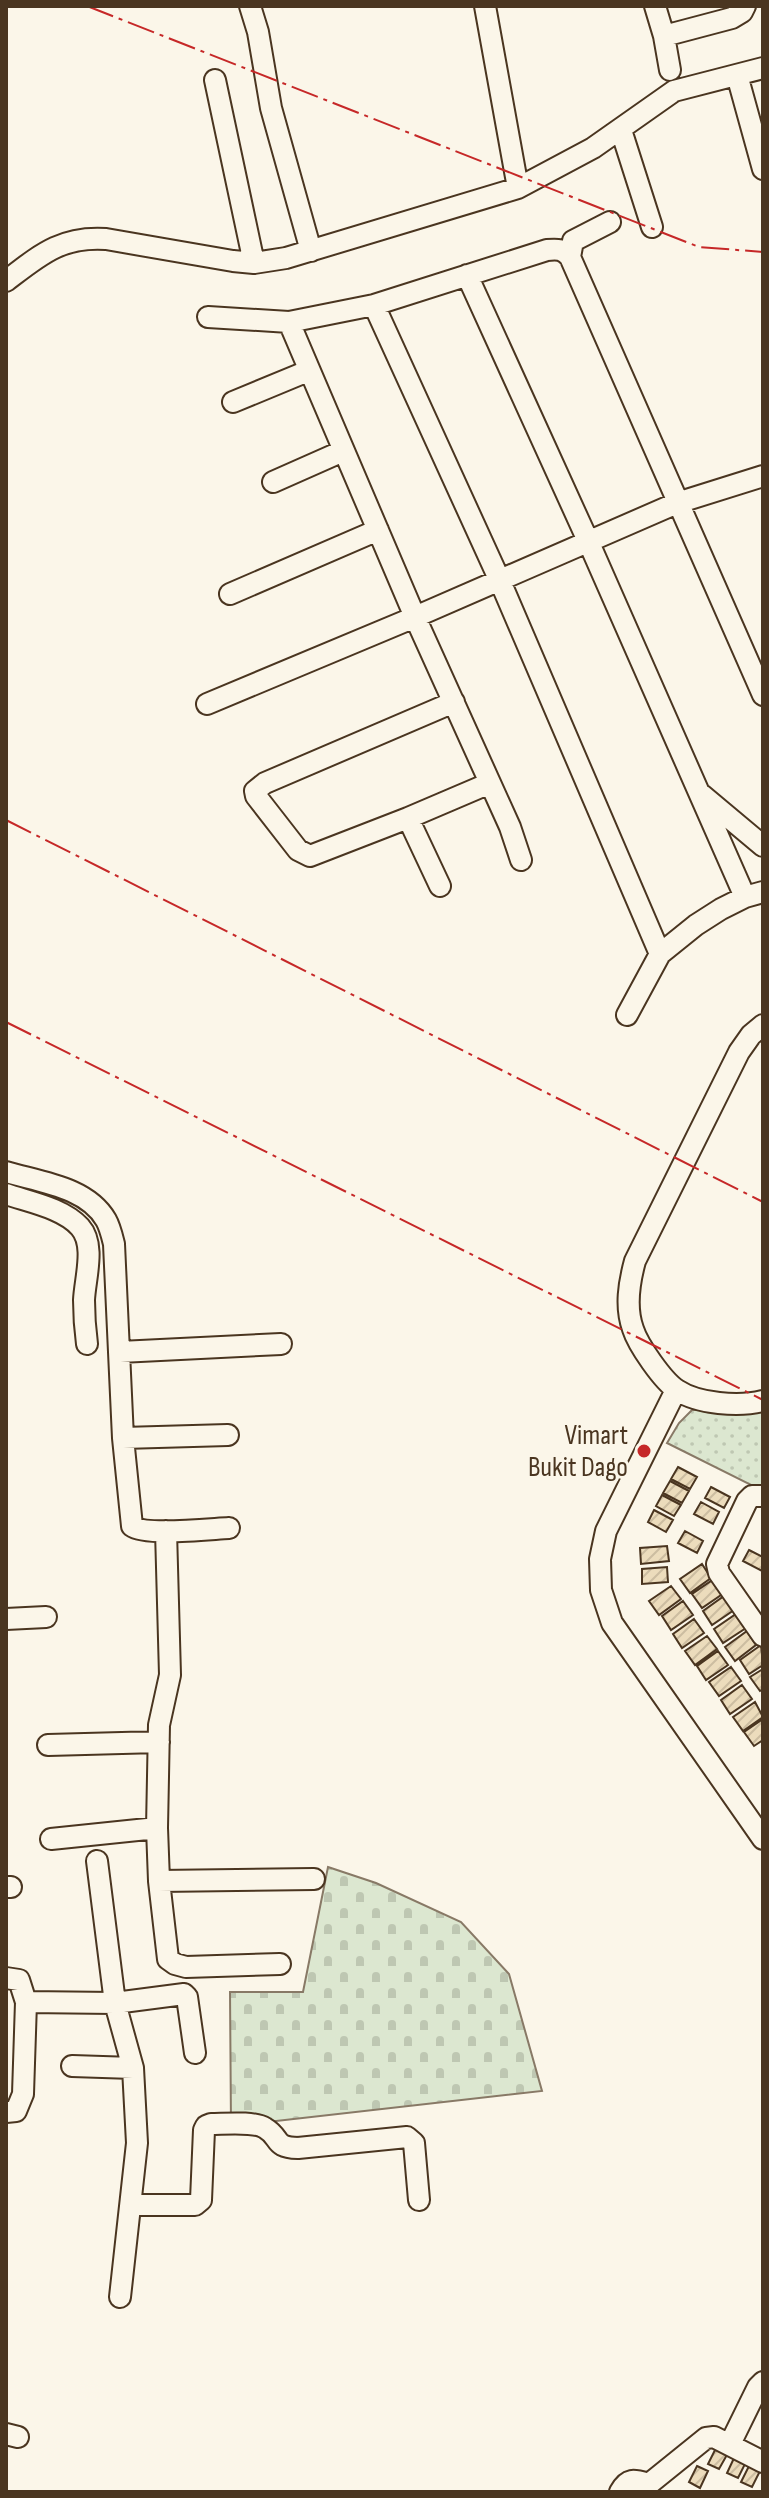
<svg xmlns="http://www.w3.org/2000/svg" width="769" height="2498" font-family="'Sofia Sans Condensed',sans-serif">
  <style>
    .cemetery { fill: url(#cemetery-stones); stroke: #887966; stroke-width: 2 }
    .park { fill: url(#park-dots); stroke: #887966; stroke-width: 2 }
    .building { fill: url(#building-hatch); stroke: #4a3520; stroke-width: 2 }
    .lines { fill: none; stroke-linecap: round; stroke-linejoin: round }
    .minor-casing { stroke: #4a3520; stroke-width: 24 }
    .minor { stroke: #fbf6e9; stroke-width: 20 }
    .power { stroke: #c62828; stroke-width: 2; stroke-dasharray: 28 6 4 6; stroke-linecap: butt }
    .poi-dot { fill: #c62828; stroke: #fbf6e9; stroke-width: 3 }
    .labels { text-anchor: middle; dominant-baseline: central; stroke-width: 6; stroke-linejoin: round; paint-order: stroke }
    .poi-label { font-size: 28px; fill: #4a3520; stroke: #fbf6e9; text-anchor: end }
  </style>
  <defs>
    <pattern id="cemetery-stones" width="16" height="16" patternUnits="userSpaceOnUse" patternTransform="scale(2)"><rect width="16" height="16" fill="#dce7d0"/><path d="M2 7V4a2 2 0 0 1 4 0v3zM10 15v-3a2 2 0 0 1 4 0v3z" fill="#bec7b2"/></pattern>
    <pattern id="park-dots" width="8" height="8" patternUnits="userSpaceOnUse" patternTransform="scale(2)"><rect width="8" height="8" fill="#dce7d0"/><path d="M2 2h.1M6 6h.1" fill="none" stroke="#bec7b2" stroke-width="1.8" stroke-linecap="round"/></pattern>
    <pattern id="building-hatch" width="6" height="6" patternUnits="userSpaceOnUse" patternTransform="scale(2)"><rect width="6" height="6" fill="#ecdcbc"/><path d="M-1 1l2-2M0 6l6-6M5 7l2-2" fill="none" stroke="#ccbda1"/></pattern>
  </defs>
  <rect width="100%" height="100%" fill="#fbf6e9"/>
  <path class="cemetery" d="M328 1867 376 1883 461 1922 509 1974 542 2091 231 2126 230 1992H303Z"/>
  <path class="park" d="M763 1408V1491L667 1443 679 1423 692 1410Z"/>
  <path class="building" d="M678 1467 697 1477 690 1489 671 1479Z
    M670 1481 689 1491 682 1503 663 1493Z
    M711 1487 730 1497 724 1508 705 1498Z
    M662 1495 681 1505 674 1516 656 1506Z
    M701 1502 719 1512 713 1524 694 1514Z
    M654 1510 673 1520 666 1532 648 1522Z
    M685 1531 703 1541 697 1553 678 1543Z
    M667 1546 669 1561 641 1564 640 1548Z
    M749 1550 763 1557 762 1571 743 1561Z
    M702 1564 711 1578 690 1593 680 1579Z
    M667 1567 668 1582 642 1584V1569Z
    M714 1579 724 1593 702 1608 692 1594Z
    M671 1586 681 1599 659 1615 649 1601Z
    M724 1596 734 1610 712 1625 703 1611Z
    M683 1601 693 1615 671 1630 662 1616Z
    M736 1614 746 1628 723 1643 714 1629Z
    M694 1619 704 1633 682 1648 673 1634Z
    M747 1631 756 1645 735 1661 725 1647Z
    M707 1636 717 1649 695 1665 685 1651Z
    M761 1645 763 1665 749 1674 740 1660Z
    M718 1651 728 1665 706 1680 697 1666Z
    M731 1667 741 1681 719 1696 709 1682Z
    M763 1669V1689L760 1691 750 1677Z
    M742 1685 752 1699 730 1714 721 1700Z
    M755 1702 763 1717 743 1731 733 1717Z
    M763 1719V1740L754 1746 744 1732Z
    M716 2448 728 2453 719 2469 708 2464Z
    M735 2456 746 2462 738 2478 727 2473Z
    M697 2466 708 2471 700 2488 689 2482Z
    M749 2466 760 2471 752 2487 741 2482Z"/>
  <g class="lines">
    <defs>
      <path id="minor" d="M250 6 258 32 271 108 311 251
        M485 6 518 188
        M655 6 664 36 732 18 742 12 745 6
        M664 36 670 70
        M737 75 763 169
        M215 80 254 263
        M621 130 652 227
        M570 257 573 241 610 222
        M467 275 589 543 745 897
        M6 281C40 255 61 236 106 239L233 261 254 263 286 258 518 188 593 148 674 91 763 68
        M374 305 500 581 660 954
        M208 317 289 322 374 305 547 250C558 249 563 249 570 257L763 695
        M289 322 415 617 510 827 521 860
        M233 402 308 371
        M273 482 343 451
        M230 594 378 530
        M454 702 265 783 255 791 256 796 298 850 310 856 408 818 490 783
        M207 704 415 617 677 503 763 476
        M702 795 763 846
        M408 818 440 886
        M627 1015 660 954 696 925 721 909 745 897 763 892
        M763 1025 751 1035 739 1052 635 1261C629 1283 625 1307 633 1329 638 1345 663 1381 677 1390 698 1404 739 1407 763 1401
        M6 1172C40 1182 87 1187 106 1220 110 1227 112 1236 114 1244L123 1438 132 1526C145 1536 209 1529 229 1528
        M6 1194C29 1202 63 1208 80 1227 96 1245 85 1278 84 1300 84 1314 85 1329 87 1344
        M120 1352 281 1344
        M676 1390 606 1531 600 1559 601 1590 612 1623 763 1839
        M123 1438 228 1435
        M763 1496H752L747 1501 717 1564 719 1573 763 1636
        M166 1531 170 1675 159 1725 157 1828 159 1881 168 1959 175 1964 186 1967 280 1964
        M6 1619 46 1617
        M48 1745 159 1742
        M51 1839 157 1828
        M97 1861 115 2003 133 2068 137 2143 120 2297
        M159 1881 314 1879
        M6 1887H11
        M6 1978 19 1980 26 2002 115 2003 184 1994 187 1997 195 2053
        M72 2066 133 2068
        M6 2112 16 2111 23 2094 26 2002
        M132 2205H195L201 2200 204 2130 206 2126 211 2124C224 2124 254 2121 265 2128 282 2138 272 2147 298 2148L407 2137 414 2143 419 2200
        M6 2434 18 2437
        M730 2444 758 2387 763 2382
        M620 2492C628 2477 635 2480 649 2484L706 2438 714 2437 763 2462"/>
    </defs>
    <use href="#minor" class="minor-casing"/>
    <use href="#minor" class="minor"/>
    <path class="power" d="M87 6 699 247 763 252
      M6 820 763 1202
      M6 1022 763 1400"/>
  </g>
  <circle class="poi-dot" cx="644" cy="1451" r="8"/>
  <g class="labels">
    <g class="poi-label">
      <text x="628" y="1435">Vimart<tspan x="628" dy="32">Bukit Dago</tspan></text>
    </g>
  </g>
  <rect width="769" height="2498" fill="none" stroke="#4a3520" stroke-width="16"/>
</svg>
